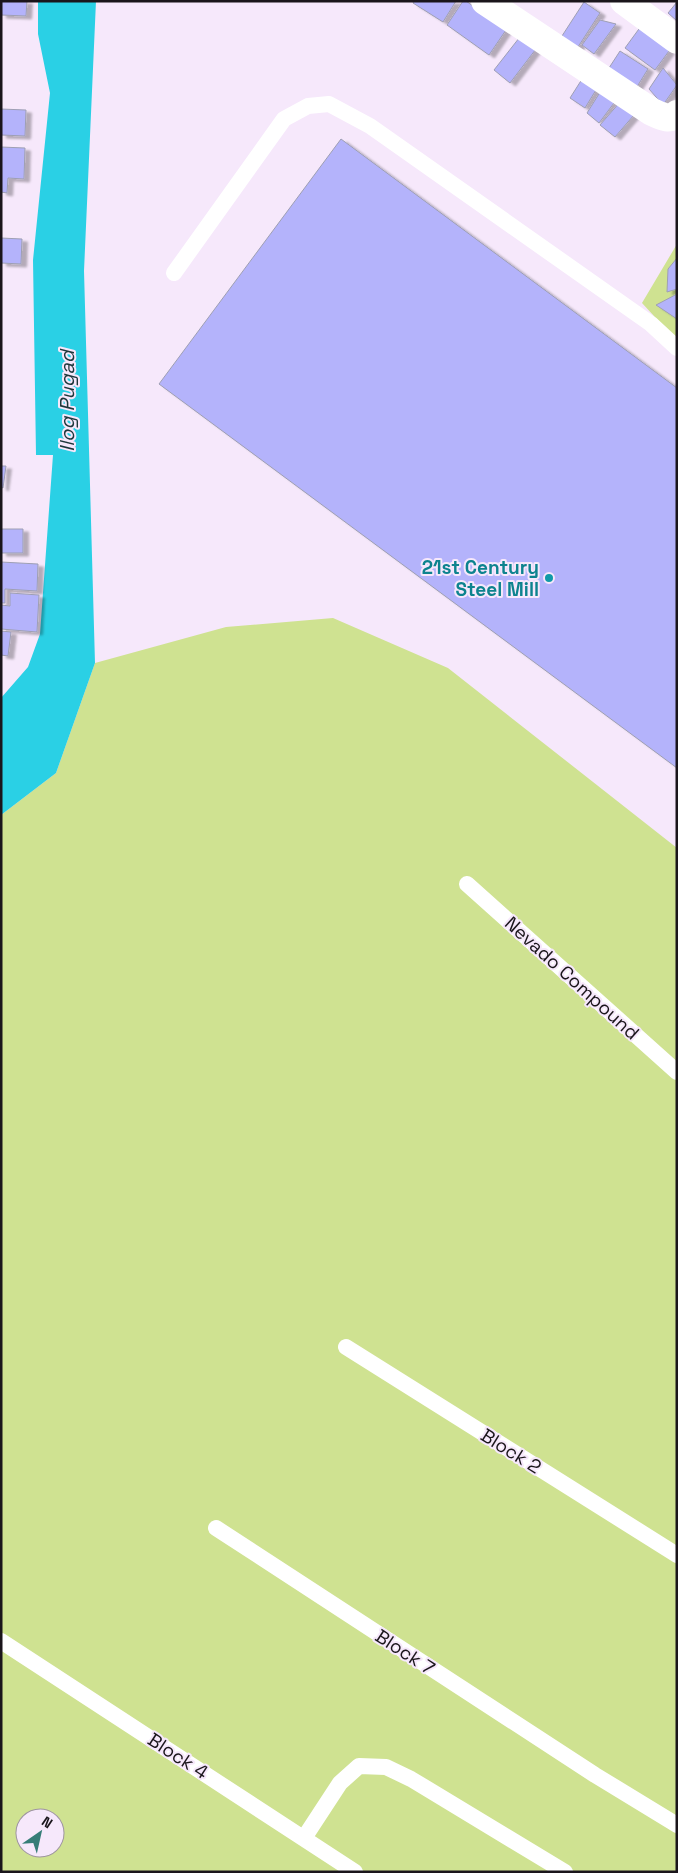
<svg xmlns="http://www.w3.org/2000/svg" width="678" height="1873" font-family="'Space Grotesk',sans-serif">
  <style>
    .green { fill: #cfe291; fill-rule: evenodd }
    .water { fill: #2ad0e5 }
    .building { fill: #b4b3fb; stroke: #9e9fb3; filter: url(#shadow) }
    .lines { fill: none; stroke-linecap: round; stroke-linejoin: round }
    .lane { stroke: #fff; stroke-width: 16 }
    .street { stroke: #fff; stroke-width: 28 }
    .culture-dot { fill: #0f9aa8; stroke: #f6e8fb; stroke-width: 2 }
    .labels { text-anchor: middle; dominant-baseline: central; stroke-width: 4; stroke-linejoin: round; paint-order: stroke }
    .culture-label { font-size: 19px; font-weight: bold; fill: #0d838f; stroke: #f6e8fb; text-anchor: end }
    .street-label { font-size: 19px; fill: #1a151b; stroke: #f6e8fb }
    .water-label { font-size: 20px; font-style: italic; fill: #1e373b; stroke: #f6e8fb }
  </style>
  <defs>
    <filter id="shadow"><feDropShadow dx="5.5" dy="3" stdDeviation="1" flood-color="#0004"/></filter>
  </defs>
  <rect width="100%" height="100%" fill="#f6e8fb"/>
  <path class="green" d="M677 244V341L642 303Z
    M333 618 448 668 677 848V1872H1V815L56 773 95 663 226 627ZM25 1818H55V1848H25Z"/>
  <path class="water" d="M38 1H96L84 271 95 663 56 773 1 815V698L28 667 40 634 53 455H36L33 260 50 93 38 34Z"/>
  <path class="building" d="M1 1H27L26 16 1 15Z
    M414 1H456L443 22 413 3Z
    M463 1H466L506 30 489 55 447 25Z
    M584 2 600 13 576 50 560 39Z
    M677 2V21L668 13Z
    M600 20 616 24 594 54 582 45Z
    M644 22 669 51 655 70 625 48Z
    M523 33 539 45 510 83 494 70Z
    M620 51 648 69 635 90 607 71Z
    M663 68 677 85 663 105 649 89Z
    M584 76 599 85 585 108 570 98Z
    M602 89 617 99 599 123 587 113Z
    M620 102 634 115 615 137 600 125Z
    M1 109 26 110 25 136 1 135Z
    M341 139 677 388V768L159 384Z
    M1 147 25 148 24 179 8 178 7 193 1 192Z
    M1 238 22 239 21 264 1 263Z
    M677 258V289L667 292 668 269Z
    M677 294V319L656 305Z
    M1 466H6L3 488 1 487Z
    M1 529H23V553H1Z
    M1 562 38 564 37 591 5 589V603H1Z
    M10 593 39 595 37 632 1 629V605L10 606Z
    M1 631 11 632 8 656 1 655Z"/>
  <g class="lines">
    <path class="lane" d="M174 273 284 119 308 106 329 104 370 126 651 324 677 348
      M467 884 677 1072
      M346 1347 677 1555
      M216 1528 595 1775 677 1825
      M1 1641 355 1872
      M304 1838 340 1783 359 1766 386 1767 411 1779 565 1872"/>
    <path class="street" d="M485 1 652 112C661 116 669 121 677 114
      M624 1 677 40"/>
  </g>
  <circle class="culture-dot" cx="549" cy="578" r="5"/>
  <g class="labels">
    <g class="culture-label">
      <text x="539" y="567">21st Century<tspan x="539" dy="22">Steel Mill</tspan></text>
    </g>
    <g class="street-label">
      <text transform="translate(572 978) rotate(42)">Nevado Compound</text>
      <text transform="translate(511 1451) rotate(32)">Block 2</text>
      <text transform="translate(405 1652) rotate(33)">Block 7</text>
      <text transform="translate(178 1756) rotate(33)">Block 4</text>
    </g>
    <g class="water-label">
      <text transform="translate(67 401) rotate(-90)">Ilog Pugad</text>
    </g>
  </g>
  <rect width="678" height="1873" fill="none" stroke="#1a151b" stroke-width="5"/>
  <g transform="translate(40 1833) rotate(34)"><circle r="24" fill="#f6e8fb" stroke="#9e94a1"/>
  <path d="M0-4L9 19L0 12L-9 19Z" fill="#367d77"/>
  <text y="-8" font-size="14" font-weight="bold" text-anchor="middle" fill="#1a151b">N</text>
  </g>
</svg>
